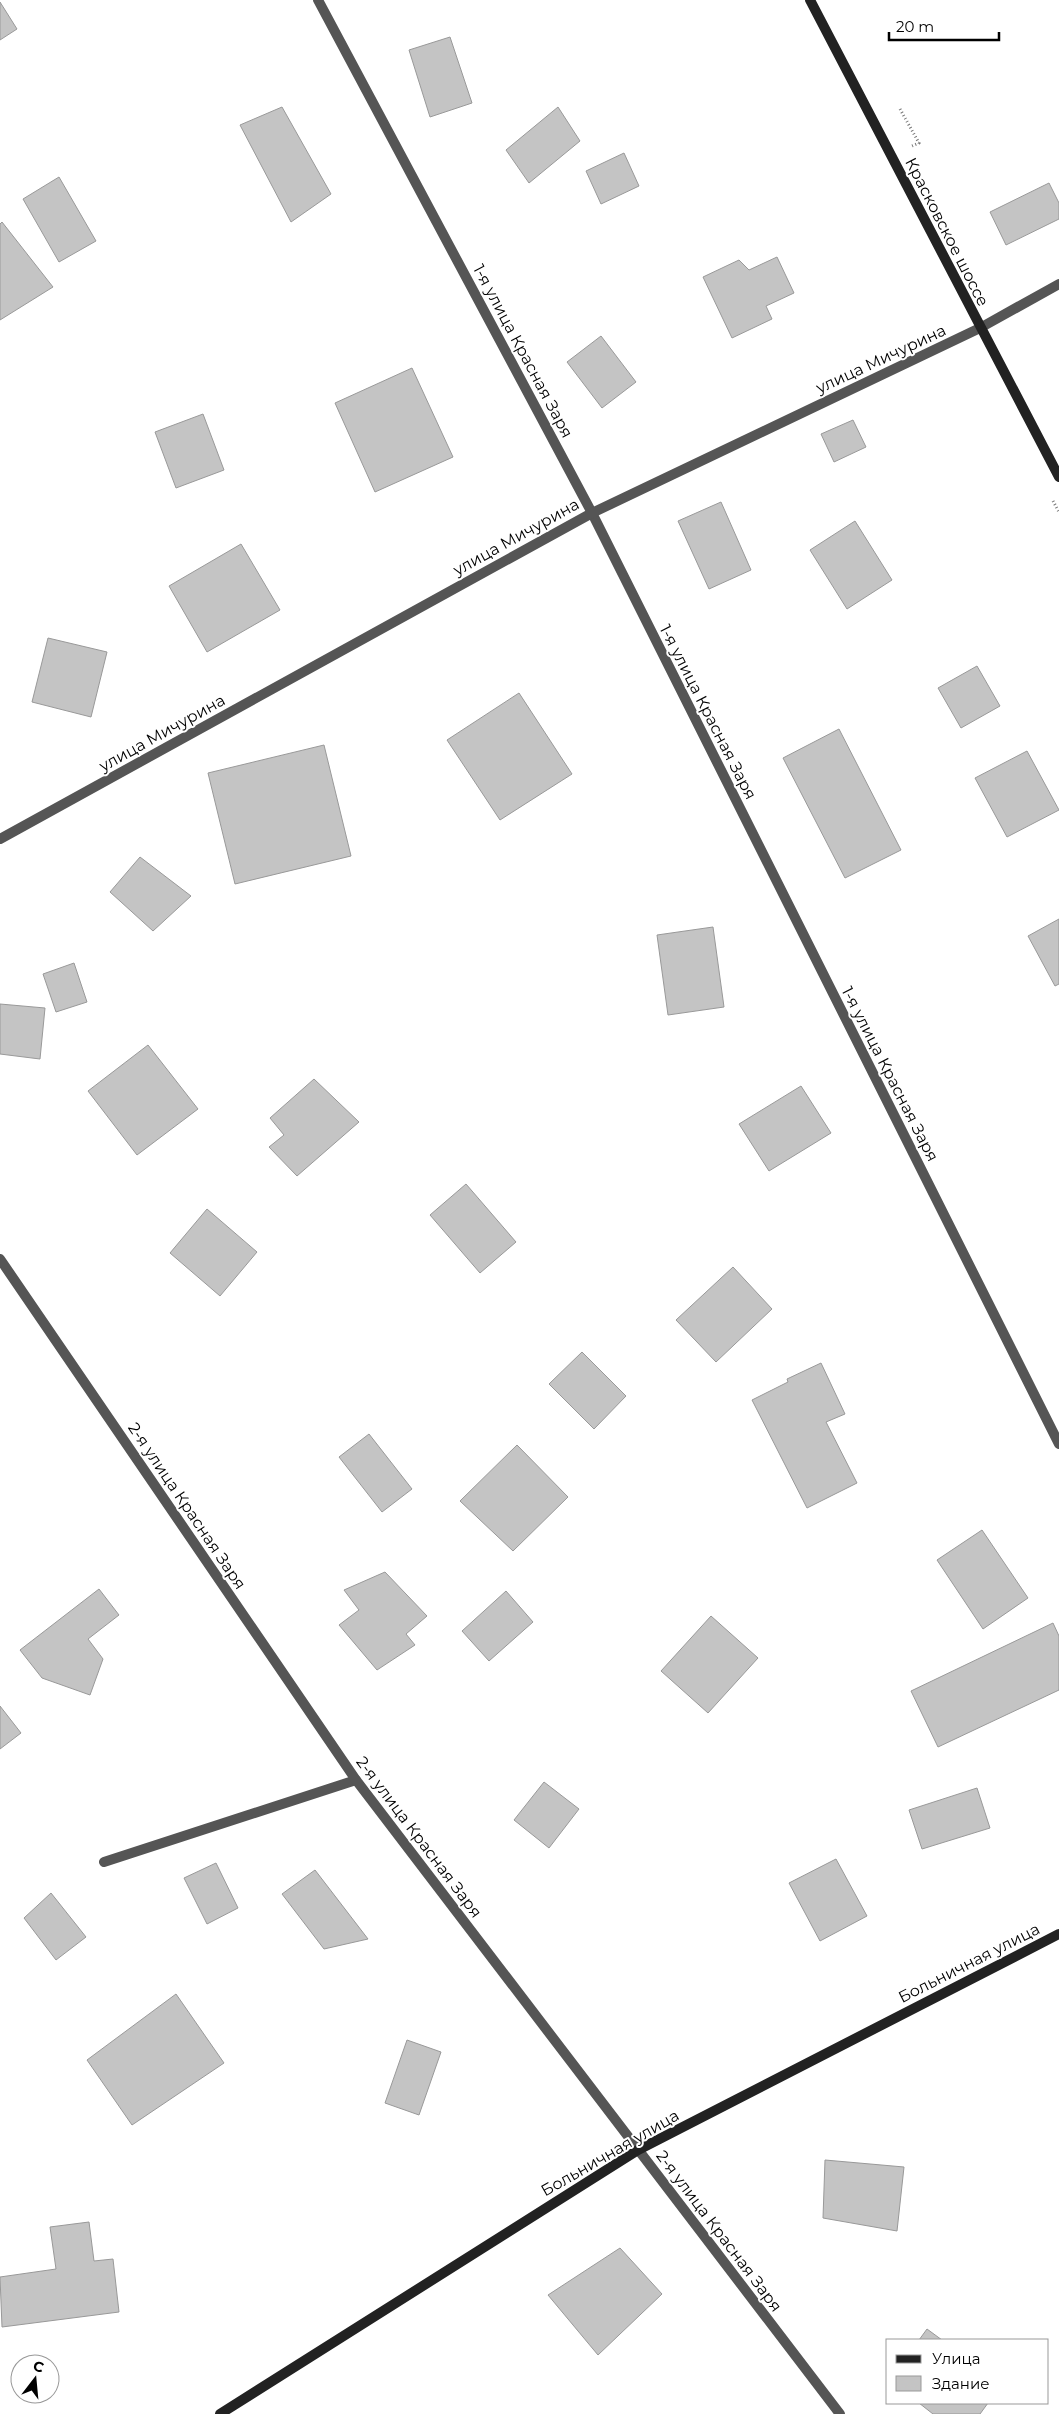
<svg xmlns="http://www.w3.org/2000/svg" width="1059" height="2414" font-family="Montserrat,sans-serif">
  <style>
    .building { fill: #c4c4c4; stroke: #999 }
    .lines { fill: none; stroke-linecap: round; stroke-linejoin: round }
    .path { stroke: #777; stroke-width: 3; stroke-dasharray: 1 2.5; stroke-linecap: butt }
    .lane { stroke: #555; stroke-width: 10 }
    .street { stroke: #555; stroke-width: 10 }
    .secondary { stroke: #222; stroke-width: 10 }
    .labels { text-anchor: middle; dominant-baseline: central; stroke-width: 4; stroke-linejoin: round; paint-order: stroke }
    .street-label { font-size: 16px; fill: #000; stroke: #fff }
  </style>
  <rect width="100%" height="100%" fill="#fff"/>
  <path class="building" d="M0 2 17 29 0 40Z
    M450 37 472 103 430 117 409 50Z
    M282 107 331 194 291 222 240 125Z
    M558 107 580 141 529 183 506 150Z
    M624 153 639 186 601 204 586 171Z
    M59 177 96 241 59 262 23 199Z
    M1049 183 1059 203V219L1006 245 990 212Z
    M2 222 53 287 0 320V224Z
    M777 257 794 293 766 306 772 319 732 338 703 277 739 260 749 270Z
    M601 336 636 382 602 408 567 362Z
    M412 368 453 457 375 492 335 403Z
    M203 414 224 470 176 488 155 432Z
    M853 420 866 447 834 462 821 434Z
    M721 502 751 570 709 589 678 521Z
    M855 521 892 580 847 609 810 550Z
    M241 544 280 610 207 652 169 586Z
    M48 638 107 652 91 717 32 702Z
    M977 666 1000 706 961 728 938 688Z
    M519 693 572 774 500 820 447 740Z
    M839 729 901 850 845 878 783 758Z
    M324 745 351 856 235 884 208 773Z
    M1027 751 1059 810 1007 837 975 778Z
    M140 857 191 896 153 931 110 892Z
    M1059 919V984L1055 986 1028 936Z
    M713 927 724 1007 668 1015 657 935Z
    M74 963 87 1002 56 1012 43 974Z
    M0 1004 45 1008 40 1059 0 1054Z
    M148 1045 198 1109 137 1155 88 1091Z
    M314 1079 359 1122 297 1176 269 1147 284 1135 270 1118Z
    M801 1086 831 1133 769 1171 739 1124Z
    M466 1184 516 1242 480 1273 430 1215Z
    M207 1209 257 1252 220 1296 170 1253Z
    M733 1267 772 1309 716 1362 676 1320Z
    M582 1352 626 1396 594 1429 549 1384Z
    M821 1363 845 1414 826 1422 857 1483 807 1508 752 1400 788 1382 787 1379Z
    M369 1434 412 1489 382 1512 339 1457Z
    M517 1445 568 1497 513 1551 460 1501Z
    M982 1530 1028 1598 983 1629 937 1560Z
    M385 1572 427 1616 406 1634 415 1645 377 1670 339 1625 359 1610 344 1590Z
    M99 1589 119 1615 88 1639 103 1659 90 1695 42 1678 20 1650Z
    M506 1591 533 1622 489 1661 462 1631Z
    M711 1616 758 1658 708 1713 661 1671Z
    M1053 1623 1059 1636V1690L938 1747 911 1691Z
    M0 1706 21 1733 0 1749Z
    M544 1782 579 1809 549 1848 514 1820Z
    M977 1788 990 1828 922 1849 909 1810Z
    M836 1859 867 1916 820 1941 789 1883Z
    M216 1863 238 1908 207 1924 184 1878Z
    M315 1870 368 1939 324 1949 282 1894Z
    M51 1893 86 1937 56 1960 24 1918Z
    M176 1994 224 2063 132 2125 87 2060Z
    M407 2040 441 2052 419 2115 385 2103Z
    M825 2160 904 2167 897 2231 823 2218Z
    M89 2222 94 2261 113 2259 119 2312 2 2327 0 2277 56 2269 50 2227Z
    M620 2248 662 2294 598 2355 548 2295Z
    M927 2329 942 2340H919Z
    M919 2403H988L980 2414H933Z"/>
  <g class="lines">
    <path class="path" d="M900 109 919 143 912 146
      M1053 501 1059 512"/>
    <path class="lane" d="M318 0 592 513 1059 1444
      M104 1862 356 1780"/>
    <path class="street" d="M0 839 592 513 980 328 1059 284
      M0 1259 356 1780 840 2414"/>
    <path class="secondary" d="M810 0 1059 477
      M220 2414 638 2150 1059 1934"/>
  </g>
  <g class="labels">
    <g class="street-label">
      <text transform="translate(947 232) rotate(63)">Красковское шоссе</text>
      <text transform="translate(523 351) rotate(62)">1-я улица Красная Заря</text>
      <text transform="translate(881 359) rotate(-25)">улица Мичурина</text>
      <text transform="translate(516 537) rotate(-29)">улица Мичурина</text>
      <text transform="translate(708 712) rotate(63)">1-я улица Красная Заря</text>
      <text transform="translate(162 733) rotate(-29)">улица Мичурина</text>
      <text transform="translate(890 1074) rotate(63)">1-я улица Красная Заря</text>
      <text transform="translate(187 1506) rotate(56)">2-я улица Красная Заря</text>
      <text transform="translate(419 1837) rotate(53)">2-я улица Красная Заря</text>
      <text transform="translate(969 1963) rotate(-27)">Больничная улица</text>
      <text transform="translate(610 2153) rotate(-30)">Больничная улица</text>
      <text transform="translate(719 2231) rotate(53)">2-я улица Красная Заря</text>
    </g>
  </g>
  <rect x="886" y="2339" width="162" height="65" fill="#ffffff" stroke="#999999"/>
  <rect x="896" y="2355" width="25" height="8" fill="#222222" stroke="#999999"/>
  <text x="932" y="2364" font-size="15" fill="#000000">Улица</text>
  <rect x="896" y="2376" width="25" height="15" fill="#c4c4c4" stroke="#999999"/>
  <text x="932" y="2389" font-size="15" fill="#000000">Здание</text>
  <g transform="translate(35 2379) rotate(16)"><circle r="24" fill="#ffffff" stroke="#999999"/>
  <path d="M0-4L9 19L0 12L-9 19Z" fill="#000000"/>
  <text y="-8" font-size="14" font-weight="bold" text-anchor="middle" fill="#000000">С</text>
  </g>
  <path d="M889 32v8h110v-8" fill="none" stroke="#000000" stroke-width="2.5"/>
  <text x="896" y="32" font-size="15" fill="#000000" stroke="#ffffff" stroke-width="4" paint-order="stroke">20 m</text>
</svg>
